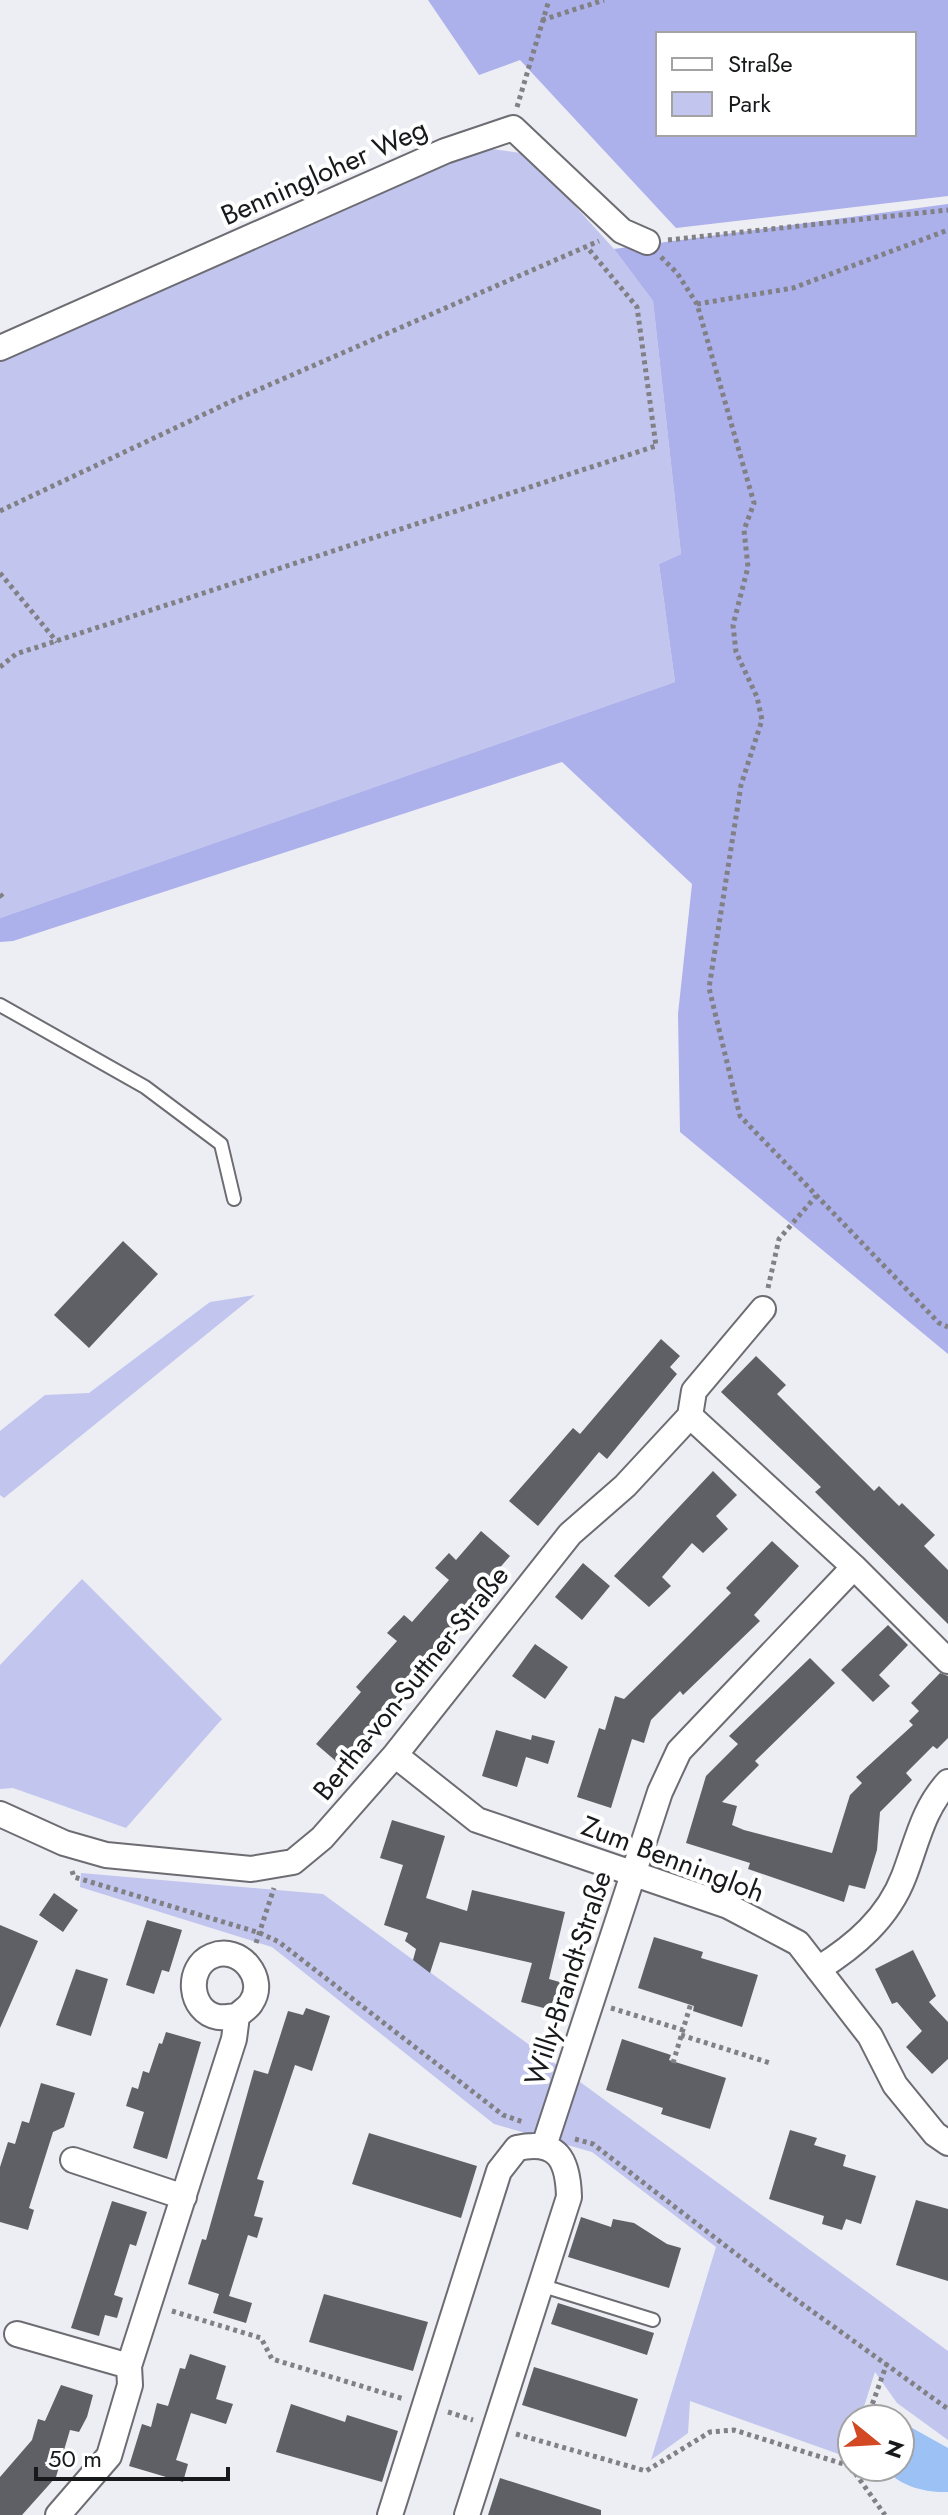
<svg xmlns="http://www.w3.org/2000/svg" width="948" height="2515" font-family="Jost,sans-serif">
  <style>
    .green { fill: #c2c5ed }
    .forest { fill: #acb0eb; fill-rule: evenodd }
    .water { fill: #9bc1f5 }
    .building { fill: #5f6065 }
    .lines { fill: none; stroke-linecap: round; stroke-linejoin: round }
    .lane-casing { stroke: #6c6c72; stroke-width: 16 }
    .street-casing { stroke: #6c6c72; stroke-width: 28 }
    .path { stroke: #808085; stroke-width: 5; stroke-dasharray: 4 4; stroke-linecap: butt }
    .lane { stroke: #fff; stroke-width: 12 }
    .street { stroke: #fff; stroke-width: 24 }
    .labels { text-anchor: middle; dominant-baseline: central; stroke-width: 8; stroke-linejoin: round; paint-order: stroke }
    .street-label { font-size: 28px; fill: #18191b; stroke: #fff }
  </style>
  <rect width="100%" height="100%" fill="#ededf4"/>
  <path class="green" d="M485 148 528 154 614 249 653 301 681 554 659 564 675 682 0 918V361Z
    M255 1295 4 1498 0 1495V1431L45 1395 89 1393 210 1302Z
    M82 1579 222 1719 126 1828 13 1788 0 1789V1665Z
    M81 1873 323 1894 948 2351V2440L897 2403 875 2372 860 2419H852V2442L847 2457 690 2401 688 2433 651 2460 716 2247 592 2152 494 2124 272 1947 80 1887Z"/>
  <path class="forest" d="M428 0H948V196L676 228 520 60 479 75ZM658 34H914V134H658Z
    M948 204V1354L680 1132 678 1014 692 884 562 762 13 941 0 942V918L675 682 659 564 681 554 653 301 614 249Z"/>
  <path class="water" d="M905 2424 948 2448V2492C926 2493 897 2486 885 2467H900V2428Z"/>
  <path class="building" d="M123 1241 158 1274 89 1348 54 1315Z
    M661 1339 680 1356 670 1367 677 1374 607 1459 599 1452 538 1526 509 1501 573 1428 580 1434Z
    M756 1356 786 1385 777 1394 874 1491 879 1486 899 1506 902 1503 935 1535 924 1546 948 1570V1624L815 1492 821 1487 721 1392Z
    M713 1471 737 1495 716 1516 728 1529 703 1553 692 1543 662 1577 671 1586 649 1607 614 1576Z
    M481 1531 510 1556 464 1609 470 1614 417 1674 425 1680 344 1768 316 1744 361 1692 356 1687 397 1641 387 1633 404 1615 412 1622 449 1580 435 1568 449 1553 456 1560Z
    M772 1541 799 1566 754 1615 760 1621 683 1695 680 1691 651 1720 644 1743 632 1739 611 1808 577 1797 599 1728 605 1730 615 1696 624 1699 682 1642 731 1593 726 1588Z
    M583 1563 610 1586 582 1620 555 1597Z
    M888 1625 908 1645 879 1675 890 1686 873 1702 841 1670Z
    M535 1644 568 1667 545 1699 512 1676Z
    M810 1658 835 1683 755 1761 759 1765 722 1802 737 1806 732 1825 744 1830 832 1853 850 1795 862 1783 856 1777 913 1725 909 1721 919 1711 911 1703 940 1673 948 1676V1738L937 1749 933 1746 906 1773 912 1780 880 1812 877 1850 865 1889 849 1885 844 1902 748 1869 750 1863 686 1843 706 1776 738 1744 729 1736Z
    M496 1730 531 1740 532 1735 555 1741 548 1764 526 1757 517 1787 482 1776Z
    M392 1820 445 1836 426 1898 467 1911 472 1890 565 1912 549 1979 563 1983 555 2011 521 2002 532 1963 440 1942 430 1973 413 1960 416 1949 405 1941 408 1933 384 1925 403 1865 380 1858Z
    M54 1893 78 1910 63 1932 39 1915Z
    M147 1920 182 1930 169 1972 162 1970 154 1994 126 1985Z
    M0 1925 38 1941 0 2028Z
    M654 1937 703 1952 701 1958 758 1975 742 2027 693 2011 694 2006 638 1988Z
    M913 1950 936 1996 929 2002 948 2022V2059L932 2074 906 2047 922 2031 897 2002 892 2004 875 1969Z
    M76 1969 108 1979 91 2036 56 2025Z
    M306 2008 330 2016 312 2071 295 2065 257 2179 264 2181 254 2216 263 2218 257 2238 248 2235 229 2296 252 2303 246 2323 213 2313 219 2294 188 2284 202 2239 206 2240 254 2070 268 2074 288 2011 303 2015Z
    M166 2032 201 2042 167 2159 133 2148 144 2112 126 2106 132 2087 138 2089 143 2071 149 2073 159 2043 162 2044Z
    M622 2039 671 2055 669 2060 726 2078 710 2129 661 2114 663 2108 606 2090Z
    M41 2083 75 2093 64 2127 53 2132 29 2208 34 2210 28 2230 0 2222V2167L8 2142 15 2144 22 2121 29 2123Z
    M790 2130 817 2138 814 2145 846 2155 843 2166 876 2176 861 2224 846 2219 842 2230 822 2224 824 2216 769 2199Z
    M369 2133 477 2166 461 2218 352 2184Z
    M916 2200 948 2209V2281L896 2265Z
    M112 2201 147 2212 136 2246 130 2244 114 2295 123 2298 117 2318 105 2315 99 2336 71 2328Z
    M581 2217 611 2227 613 2219 634 2223 667 2244 681 2248 669 2288 568 2257Z
    M324 2294 428 2322 413 2371 309 2342Z
    M558 2303 654 2333 647 2355 551 2324Z
    M190 2354 226 2366 216 2399 233 2404 226 2424 191 2413 176 2460 188 2464 183 2482 129 2466 142 2424 151 2427 157 2403 168 2406 180 2368 185 2369Z
    M534 2367 638 2399 626 2437 522 2405Z
    M61 2385 93 2395 87 2417 79 2432 70 2430 56 2477 22 2515H0V2477L32 2440 38 2419 45 2421Z
    M291 2404 345 2422 347 2415 398 2431 382 2482 276 2452Z
    M500 2478 601 2510V2515H488Z"/>
  <g class="lines">
    <defs>
      <path id="lane" d="M0 1005 145 1087 221 1144 234 1199
        M540 2285 653 2320"/>
      <path id="street" d="M0 348 445 151 513 128 622 231 647 242
        M690 1416 854 1567 948 1661
        M395 1755 477 1820 728 1906 798 1943 870 2036 895 2085 935 2134 948 2143
        M0 1814 64 1843 106 1855 251 1869 293 1862 322 1838 395 1755 570 1534 625 1486 690 1416 694 1391 763 1309
        M818 1969C855 1946 888 1918 904 1876 917 1842 923 1809 948 1782
        M544 2146 660 1792 679 1751 854 1567
        M73 2160 184 2197
        M17 2334 129 2366
        M58 2515 109 2456 130 2385 129 2366 234 2039 237 2016C241 2012 248 2008 251 2003 268 1979 240 1944 212 1956 185 1967 189 2012 218 2017 224 2018 232 2016 237 2016
        M390 2515 499 2171 517 2148C558 2139 568 2160 569 2197L467 2515"/>
    </defs>
    <use href="#lane" class="lane-casing"/>
    <use href="#street" class="street-casing"/>
    <path class="path" d="M542 20 604 0
      M517 107 549 0
      M668 240 948 210
      M661 257 677 273 697 304 754 503 744 530 748 567 733 625 736 652 757 697 762 720 741 785 709 988 740 1116 939 1323 948 1327
      M697 304 793 288 948 230
      M0 511 230 402 599 241
      M0 573 57 642
      M0 667 16 654 656 446 637 307 587 247
      M0 894 3 898
      M768 1288 779 1239 816 1196
      M72 1871 74 1877 260 1933 279 1942 503 2115 523 2122
      M256 1943 274 1888
      M611 2008 683 2030
      M681 2035 770 2063
      M673 2063 691 2003
      M575 2139 593 2144 787 2293 948 2409
      M172 2311 261 2338 272 2359 404 2399
      M448 2412 473 2420
      M867 2419 887 2363
      M516 2434 646 2471 710 2432 734 2430 850 2466
      M852 2459 850 2466 885 2515"/>
    <use href="#lane" class="lane"/>
    <use href="#street" class="street"/>
  </g>
  <g class="labels">
    <g class="street-label">
      <text transform="translate(324 172) rotate(-24)">Benningloher Weg</text>
      <text transform="translate(411 1683) rotate(-51)">Bertha-von-Suttner-Straße</text>
      <text transform="translate(673 1859) rotate(21)">Zum Benningloh</text>
      <text transform="translate(568 1978) rotate(-72)">Willy-Brandt-Straße</text>
    </g>
  </g>
  <rect x="656" y="32" width="260" height="104" fill="#ffffff" stroke="#a3a3a4" stroke-width="2"/>
  <rect x="672" y="58" width="40" height="12" fill="#ffffff" stroke="#a3a3a4" stroke-width="2"/>
  <text x="728" y="72" font-size="24" fill="#18191b">Straße</text>
  <rect x="672" y="92" width="40" height="24" fill="#c2c5ed" stroke="#a3a3a4" stroke-width="2"/>
  <text x="728" y="112" font-size="24" fill="#18191b">Park</text>
  <g transform="translate(876 2443) rotate(108)"><circle r="38" fill="#ffffff" stroke="#a3a3a4" stroke-width="2"/>
  <path d="M0-6L14 30L0 20L-14 30Z" fill="#d24923"/>
  <text y="-12" font-size="22" font-weight="bold" text-anchor="middle" fill="#18191b">N</text>
  </g>
  <path d="M36 2467v12h192v-12" fill="none" stroke="#18191b" stroke-width="4"/>
  <text x="48" y="2467" font-size="24" fill="#18191b" stroke="#ffffff" stroke-width="6" paint-order="stroke">50 m</text>
</svg>
